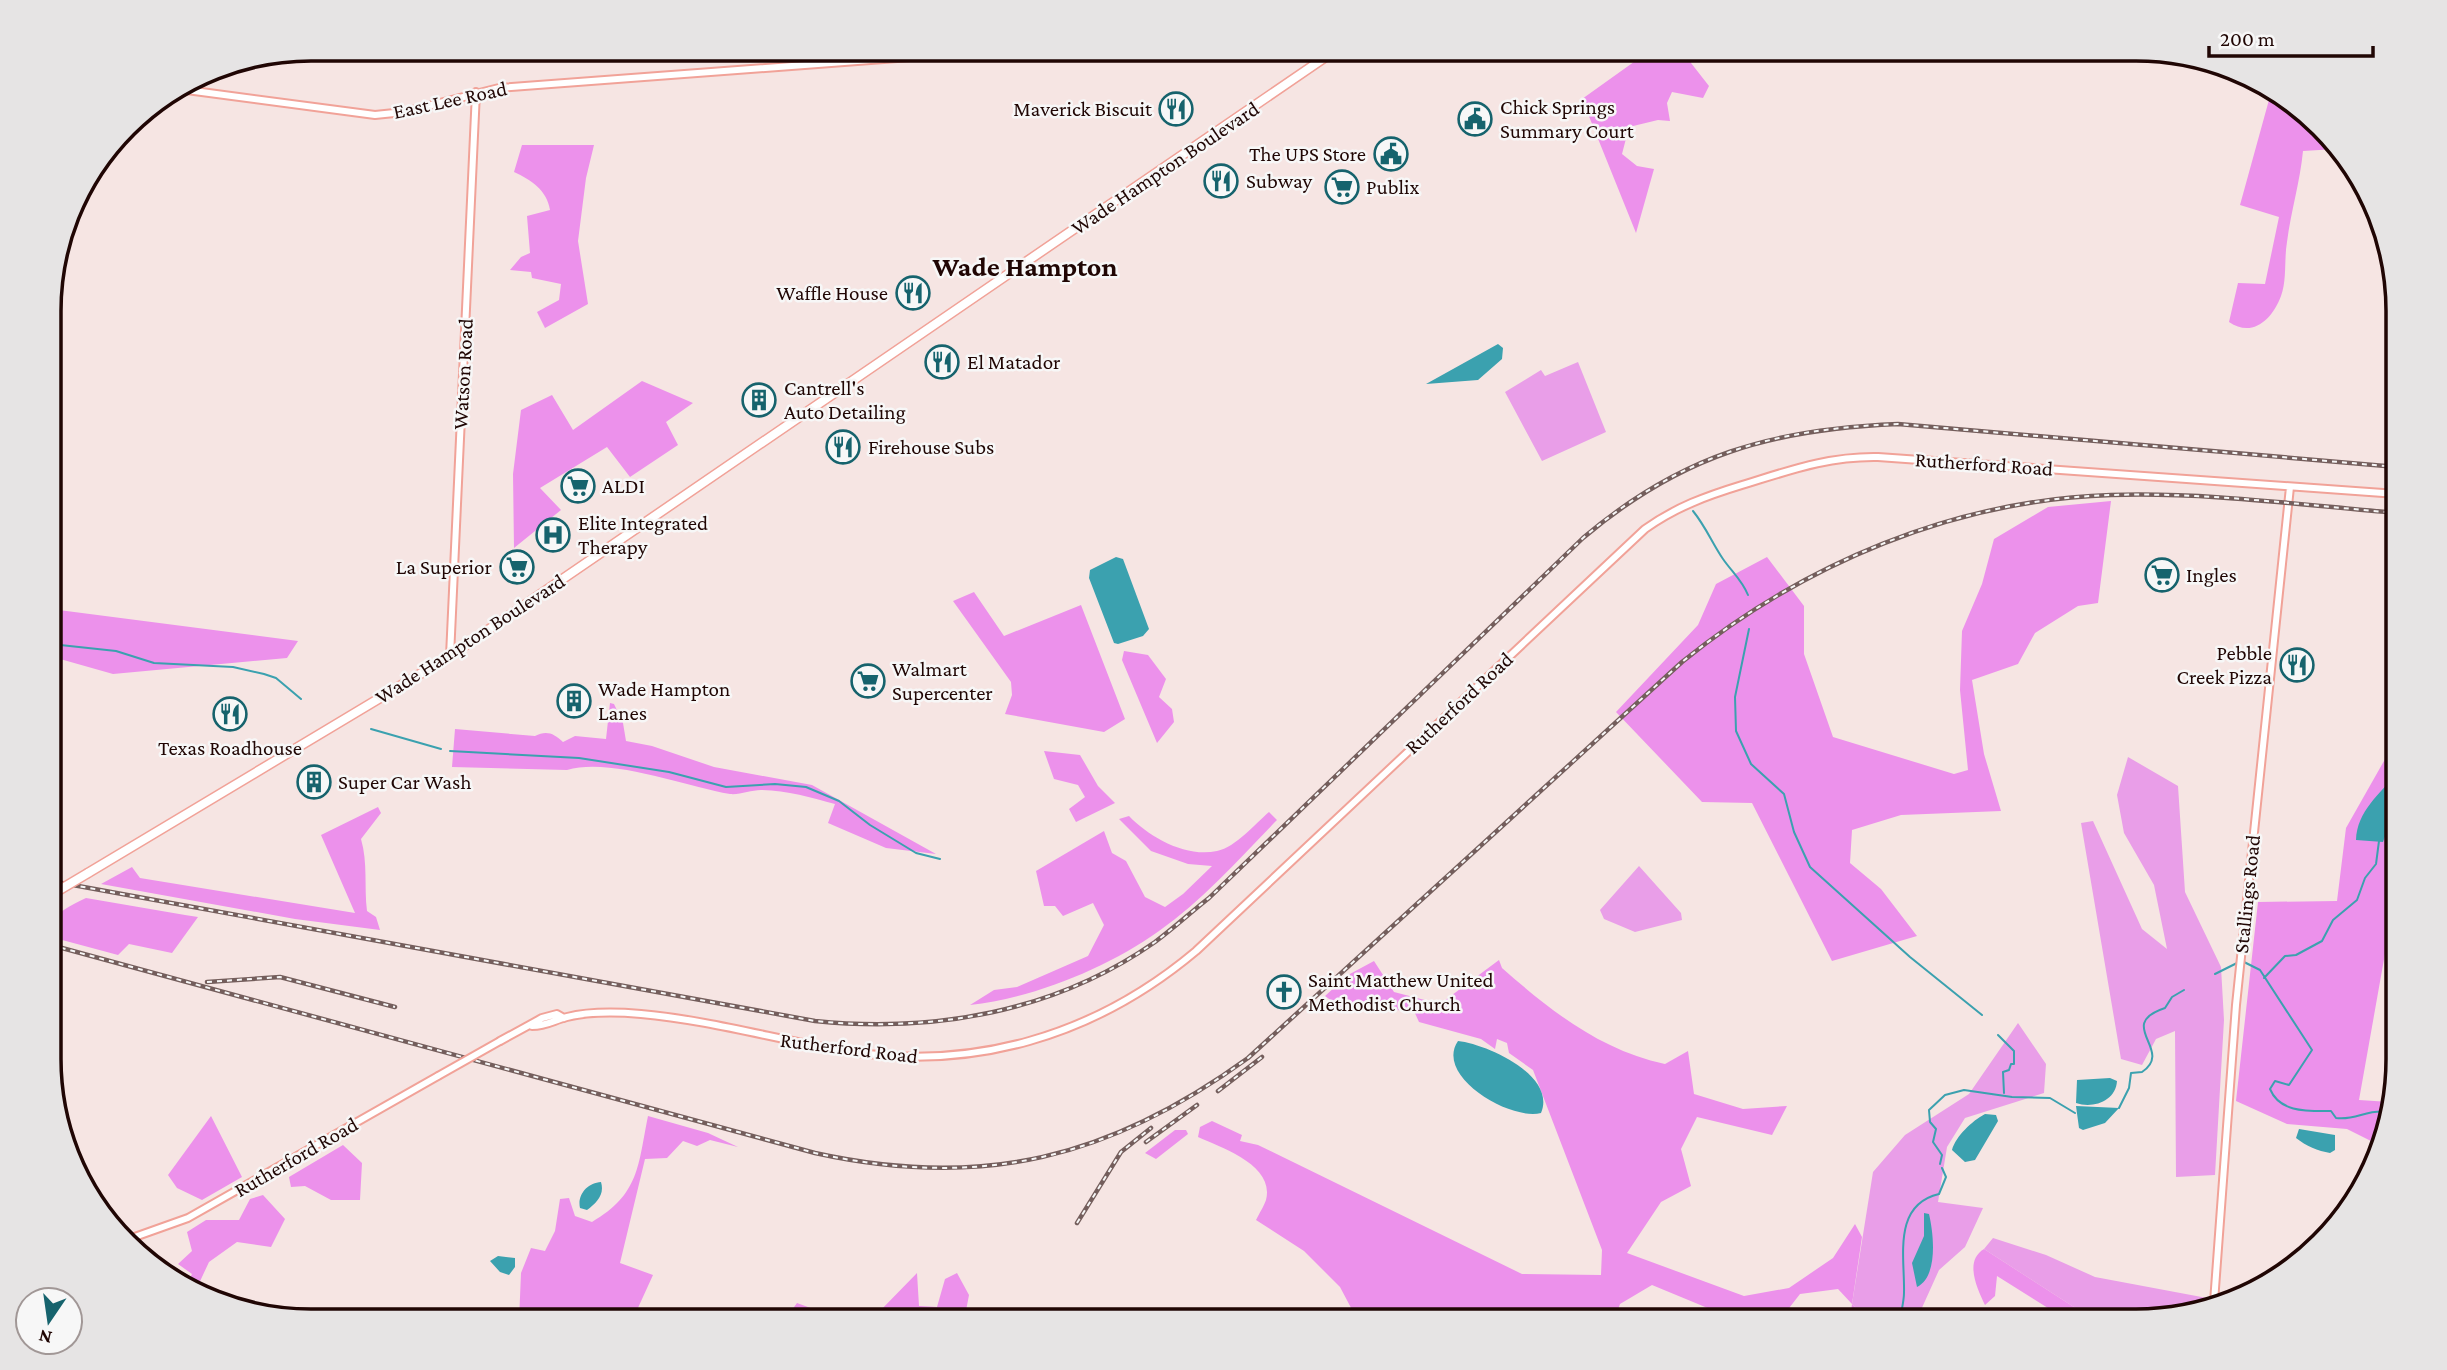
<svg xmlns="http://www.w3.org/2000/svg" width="2447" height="1370" font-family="'Crimson Pro',serif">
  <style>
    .green { fill: #e99ee8 }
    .forest { fill: #ec91eb }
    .water { fill: #3ba1af }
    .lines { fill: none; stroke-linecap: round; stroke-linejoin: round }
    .stream { stroke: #3ba1af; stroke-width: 2 }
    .tertiary-casing { stroke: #f1a298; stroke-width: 10 }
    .primary-casing { stroke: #f1a298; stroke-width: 11 }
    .tertiary { stroke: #fff; stroke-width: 6 }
    .primary { stroke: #fff; stroke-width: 8 }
    .rail-casing { stroke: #745e5c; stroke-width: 4.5 }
    .rail { stroke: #f7f7f7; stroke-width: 2; stroke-dasharray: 5; stroke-linecap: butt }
    .tertiary-bridge-casing { stroke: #f1a298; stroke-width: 10; stroke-linecap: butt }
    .primary-bridge-casing { stroke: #f1a298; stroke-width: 11; stroke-linecap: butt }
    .tertiary-bridge { stroke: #fff; stroke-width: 6 }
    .primary-bridge { stroke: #fff; stroke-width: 8 }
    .labels { text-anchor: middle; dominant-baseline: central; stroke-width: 5; stroke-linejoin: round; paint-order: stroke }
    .street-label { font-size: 21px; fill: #200604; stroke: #f7f7f7 }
    .poi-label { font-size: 21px; fill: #200604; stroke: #f7f7f7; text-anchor: start }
    .district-label { font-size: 28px; font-weight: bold; fill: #200604; stroke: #f7f7f7 }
    .rim { fill: none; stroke: #200604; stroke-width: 3.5 }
  </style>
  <rect width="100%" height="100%" fill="#f6e5e3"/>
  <path class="green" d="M1578 362 1606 432 1542 461 1505 392 1541 370 1545 376Z
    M2128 757 2178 786 2185 892 2221 967 2224 1020 2215 1175 2176 1177 2175 1031 2156 1039 2142 1065 2121 1059 2081 823 2093 821 2142 929 2167 949 2154 885 2124 833 2117 795Z
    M1639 866 1681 913 1682 920 1635 932 1604 919 1600 910Z
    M2018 1023 2046 1064 2044 1093 1965 1118 1947 1147 1938 1202 1983 1208 1965 1247 1939 1270 1916 1321H1869L1852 1304 1873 1172 1905 1135 1969 1094Z
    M1993 1238 2046 1255 2095 1277 2207 1298V1304L2153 1320H2094L1984 1249Z"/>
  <path class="forest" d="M1638 49H1693L1691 63 1709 86 1703 98 1672 92 1667 103 1670 121 1658 120 1629 127 1622 154 1637 166 1654 169 1636 233 1582 99 1638 59Z
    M2272 89 2336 149 2303 151C2300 182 2291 211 2287 242 2284 259 2287 280 2281 296 2272 320 2252 338 2229 322L2238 283 2265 284 2279 217 2240 205Z
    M522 145H594L586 178 578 241 588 304 545 328 537 312 559 300 561 284 532 278 531 272 510 270 521 257 530 253 527 216 550 210C547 190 531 180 514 172Z
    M642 381 693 403 666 422 678 445 630 477 607 447 540 488 561 510 514 548 513 474 521 410 552 395 573 430Z
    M2111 501 2098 603 2078 606 2035 633 2018 664 1972 680 1984 754 2001 811 1901 815 1852 830 1850 863 1881 889 1917 936 1832 961 1752 803 1702 802 1616 712 1698 625 1716 584 1767 557 1804 606V654L1833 737 1954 774 1968 770 1960 690 1962 631 1982 584 1994 539 2048 507Z
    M974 592 1004 636 1081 605 1125 719 1104 732 1005 714 1012 695 1011 682 953 601Z
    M51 609 298 641 287 658 113 674 53 657 51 661Z
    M1124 651 1148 655 1166 679 1159 697 1172 709 1174 722 1157 743 1122 660Z
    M610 703 614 704 623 723 626 741 652 746 714 767 812 785 936 854 886 848 828 823 835 804C812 798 786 790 761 790 751 790 740 795 730 794 684 786 610 757 567 770L452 767 455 729 535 736C546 730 554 733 563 742L575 736 606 739Z
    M2397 738V886L2359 1100 2390 1102 2377 1144 2347 1129 2287 1124 2236 1101 2258 902 2337 901 2346 828Z
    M1044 751 1080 755 1098 786 1115 803 1076 822 1069 809 1085 797 1078 785 1054 779Z
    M378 807 381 813 361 839C368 863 364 887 367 911L376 917 380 930 295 919 101 884 132 867 140 878 355 913 321 835Z
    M1269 812 1277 820C1240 858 1203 900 1159 931 1107 968 1034 998 970 1005L994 990 1017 987 1088 956 1104 925 1093 903 1063 916 1055 906H1044L1036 871 1104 831 1112 853 1126 861 1145 897 1165 907 1183 894 1212 866 1188 864 1151 851 1119 819 1129 816C1149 837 1186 858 1217 851 1236 847 1255 824 1269 812Z
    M86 898 185 915 198 917 172 953 129 944 118 955 51 937C51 913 66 908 86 898Z
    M1499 960 1502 968C1551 1011 1600 1050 1665 1064L1688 1051 1694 1094 1743 1109 1787 1106 1772 1135 1697 1117 1681 1149 1691 1186 1661 1202 1627 1253 1744 1296 1789 1288 1833 1258 1855 1224 1862 1237 1852 1304 1869 1321H1850L1852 1304 1838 1289 1800 1294 1779 1321H1739L1652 1285 1620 1304 1614 1321H1358L1340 1287 1304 1251 1256 1220C1259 1214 1264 1206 1266 1200 1275 1165 1222 1148 1198 1137L1200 1127 1212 1121 1242 1135 1240 1141 1258 1145 1522 1274 1601 1275 1602 1250 1533 1070 1509 1053 1507 1043 1497 1039 1495 1049 1481 1039 1419 1022 1414 1011 1340 1007 1325 996 1348 975 1374 961 1394 992 1440 1004Z
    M211 1116 242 1177 202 1200 177 1188 168 1175Z
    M648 1116 708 1133 738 1147 710 1140 697 1146 683 1141 667 1158 645 1159 620 1263 653 1275 632 1321H519L521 1273 531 1248 545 1251 555 1231 560 1199 569 1198 575 1216 592 1222C640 1194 638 1165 648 1116Z
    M1175 1130H1186L1188 1134 1156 1159 1145 1153Z
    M343 1145 362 1163 360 1200H331L305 1186 291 1187 289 1177Z
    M263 1195 285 1219 271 1247 237 1242 209 1262 195 1292 185 1288 192 1274 178 1264 192 1251 187 1232 206 1220H239L250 1199Z
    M1984 1249 2094 1320H2067L1997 1276 1995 1296 1985 1305C1977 1288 1964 1261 1984 1249Z
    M917 1273 919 1306 937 1307 945 1279 957 1273 969 1295 964 1321H795L786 1318 797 1303 816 1310 877 1314Z"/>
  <path class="water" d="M1498 344 1503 348 1502 359 1478 380 1426 384Z
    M1116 557 1123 559 1149 629 1143 636 1118 644 1114 643 1089 578 1090 570Z
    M2397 773V803L2383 842 2356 840C2357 811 2380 794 2397 773Z
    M1458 1041C1486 1044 1557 1075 1541 1113 1510 1121 1434 1076 1458 1041Z
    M2110 1078 2117 1081C2116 1101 2093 1109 2076 1103L2077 1080Z
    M2076 1106 2119 1108 2105 1123 2083 1130 2079 1128Z
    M1985 1114 1996 1115 1998 1121 1975 1160 1965 1162 1952 1150C1956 1136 1972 1121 1985 1114Z
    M2299 1129 2335 1135V1150L2330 1153C2318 1151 2306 1146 2296 1138Z
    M601 1182C605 1195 596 1203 587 1210L580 1208C577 1194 588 1183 601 1182Z
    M1924 1213 1929 1214C1934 1235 1938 1277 1917 1287L1912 1263 1924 1236Z
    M498 1256 515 1258V1267L509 1275 500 1272 490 1261Z"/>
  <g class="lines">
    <path class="stream" d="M1693 511C1706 527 1712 543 1723 559 1732 572 1742 580 1748 595
      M1749 629 1735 697 1736 731 1751 764 1784 794 1794 832 1810 867 1910 957 1982 1015
      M51 644 116 651 154 663 233 667 264 674 276 678 301 699
      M371 729 441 749
      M450 751 579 758 669 772 726 787 775 784 806 787 839 801 870 825 916 853 940 859
      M2244 962 2260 970 2312 1050 2289 1085 2275 1081 2270 1089C2280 1113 2308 1111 2331 1111L2336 1118C2355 1121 2367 1109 2387 1112
      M2215 974 2239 962
      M2264 978 2285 956 2296 955 2322 941 2333 920 2357 900 2365 878 2376 864 2379 841
      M1998 1035 2014 1051V1064H2011L2009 1070 2003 1072 2004 1093
      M2119 1108 2129 1088 2131 1073 2142 1072C2175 1050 2114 1025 2165 1008L2172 997 2184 990
      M1940 1164 1942 1155 1933 1142 1936 1129 1930 1122 1929 1110 1945 1095 1964 1090 2012 1097 2050 1098 2075 1113
      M1900 1321C1901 1312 1904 1301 1904 1293 1905 1258 1892 1205 1939 1194L1946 1177 1942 1168"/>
    <defs>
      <path id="tertiary" d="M179 89 375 115 404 112 499 88 1016 49
        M450 656 476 92
        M532 1026C547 1026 554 1020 567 1017 591 1011 617 1012 641 1014 708 1020 775 1039 840 1050 971 1073 1095 1036 1196 951L1645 529C1676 507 1706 496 1742 485 1788 471 1828 456 1878 457L2397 494
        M500 1041 542 1018 557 1014 564 1018
        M129 1239 188 1218 438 1076
        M2214 1302 2236 1005 2290 487"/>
      <path id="primary" d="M88 873 450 656 1327 56H1334L1346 49"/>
    </defs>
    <use href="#tertiary" class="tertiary-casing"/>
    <use href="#primary" class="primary-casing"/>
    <use href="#tertiary" class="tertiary"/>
    <use href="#primary" class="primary"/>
    <defs>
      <path id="rail" d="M51 881 815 1021C934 1033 1055 1012 1155 942 1174 928 1191 912 1209 898L1583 538C1681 455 1772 429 1898 424L2397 467
        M51 945 815 1153C983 1190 1110 1158 1248 1058L1682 662C1803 564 1954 500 2111 495 2206 492 2302 505 2397 513
        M207 982 280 977 395 1007
        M1218 1091 1262 1057
        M1146 1142 1197 1105
        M1077 1223 1121 1152 1151 1128"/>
    </defs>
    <use href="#rail" class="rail-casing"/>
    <use href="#rail" class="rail"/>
    <defs>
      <path id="tertiary-bridge" d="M438 1076 500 1041"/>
      <path id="primary-bridge" d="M51 895 88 873"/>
    </defs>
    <use href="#tertiary-bridge" class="tertiary-bridge-casing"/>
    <use href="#primary-bridge" class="primary-bridge-casing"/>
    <use href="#tertiary-bridge" class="tertiary-bridge"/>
    <use href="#primary-bridge" class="primary-bridge"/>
  </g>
  <defs>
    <symbol id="restaurant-ring" viewBox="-11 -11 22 22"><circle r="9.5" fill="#f7f7f7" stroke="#16636d" stroke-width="1.5"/><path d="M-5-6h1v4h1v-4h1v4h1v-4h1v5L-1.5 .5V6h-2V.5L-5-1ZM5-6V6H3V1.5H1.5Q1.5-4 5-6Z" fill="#16636d"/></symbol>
    <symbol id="civic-ring" viewBox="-11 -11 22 22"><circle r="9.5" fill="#f7f7f7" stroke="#16636d" stroke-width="1.5"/><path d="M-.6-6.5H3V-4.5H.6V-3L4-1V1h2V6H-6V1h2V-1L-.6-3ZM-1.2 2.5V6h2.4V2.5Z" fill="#16636d"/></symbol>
    <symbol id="supermarket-ring" viewBox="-11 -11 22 22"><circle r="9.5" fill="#f7f7f7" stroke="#16636d" stroke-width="1.5"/><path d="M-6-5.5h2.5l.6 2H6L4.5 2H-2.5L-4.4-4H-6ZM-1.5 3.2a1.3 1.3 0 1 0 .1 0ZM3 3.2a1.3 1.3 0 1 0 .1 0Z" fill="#16636d"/></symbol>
    <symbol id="building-ring" viewBox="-11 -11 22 22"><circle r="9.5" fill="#f7f7f7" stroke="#16636d" stroke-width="1.5"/><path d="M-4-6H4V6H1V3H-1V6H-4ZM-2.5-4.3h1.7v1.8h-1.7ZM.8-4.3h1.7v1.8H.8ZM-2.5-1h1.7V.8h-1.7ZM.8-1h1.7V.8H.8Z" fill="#16636d"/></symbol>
    <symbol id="hospital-ring" viewBox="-11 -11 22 22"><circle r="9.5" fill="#f7f7f7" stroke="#16636d" stroke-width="1.5"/><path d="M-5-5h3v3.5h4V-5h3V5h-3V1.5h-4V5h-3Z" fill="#16636d"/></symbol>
    <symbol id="church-ring" viewBox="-11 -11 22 22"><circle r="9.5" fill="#f7f7f7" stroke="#16636d" stroke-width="1.5"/><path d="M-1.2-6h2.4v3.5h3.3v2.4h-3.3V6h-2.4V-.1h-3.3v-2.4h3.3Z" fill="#16636d"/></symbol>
  </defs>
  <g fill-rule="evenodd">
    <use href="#restaurant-ring" x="1157" y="90" width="38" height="38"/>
    <use href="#civic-ring" x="1456" y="100" width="38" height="38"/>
    <use href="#civic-ring" x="1372" y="135" width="38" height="38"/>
    <use href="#restaurant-ring" x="1202" y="162" width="38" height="38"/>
    <use href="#supermarket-ring" x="1323" y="168" width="38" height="38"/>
    <use href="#restaurant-ring" x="894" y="274" width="38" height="38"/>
    <use href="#restaurant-ring" x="923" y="343" width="38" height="38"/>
    <use href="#building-ring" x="740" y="381" width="38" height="38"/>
    <use href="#restaurant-ring" x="824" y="428" width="38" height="38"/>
    <use href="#supermarket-ring" x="559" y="467" width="38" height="38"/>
    <use href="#hospital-ring" x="534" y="516" width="38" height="38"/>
    <use href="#supermarket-ring" x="498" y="548" width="38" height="38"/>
    <use href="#supermarket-ring" x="2143" y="556" width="38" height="38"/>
    <use href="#restaurant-ring" x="2278" y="646" width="38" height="38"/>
    <use href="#supermarket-ring" x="849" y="662" width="38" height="38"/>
    <use href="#building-ring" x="555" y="682" width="38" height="38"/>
    <use href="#restaurant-ring" x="211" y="695" width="38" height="38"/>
    <use href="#building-ring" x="295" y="763" width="38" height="38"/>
    <use href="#church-ring" x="1265" y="973" width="38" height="38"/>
  </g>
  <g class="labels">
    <g class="street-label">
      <text transform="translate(450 100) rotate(-12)">East Lee Road</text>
      <text transform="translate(1165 168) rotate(-34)">Wade Hampton Boulevard</text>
      <text transform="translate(463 374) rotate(-87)">Watson Road</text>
      <text transform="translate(1984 464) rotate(4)">Rutherford Road</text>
      <text transform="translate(470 639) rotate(-33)">Wade Hampton Boulevard</text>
      <text transform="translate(1459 703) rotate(-43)">Rutherford Road</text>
      <text transform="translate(2247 894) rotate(-84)">Stallings Road</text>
      <text transform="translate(849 1048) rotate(7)">Rutherford Road</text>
      <text transform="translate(296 1157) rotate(-30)">Rutherford Road</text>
    </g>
    <g class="poi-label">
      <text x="1500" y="107">Chick Springs<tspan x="1500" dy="24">Summary Court</tspan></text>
      <text x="1152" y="109" text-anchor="end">Maverick Biscuit</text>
      <text x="1366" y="154" text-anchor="end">The UPS Store</text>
      <text x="1246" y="181">Subway</text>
      <text x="1366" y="187">Publix</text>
      <text x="888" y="293" text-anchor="end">Waffle House</text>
      <text x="967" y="362">El Matador</text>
      <text x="784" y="388">Cantrell's<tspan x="784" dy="24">Auto Detailing</tspan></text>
      <text x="868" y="447">Firehouse Subs</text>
      <text x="602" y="486">ALDI</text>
      <text x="578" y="523">Elite Integrated<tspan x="578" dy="24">Therapy</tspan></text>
      <text x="492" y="567" text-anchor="end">La Superior</text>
      <text x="2186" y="575">Ingles</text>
      <text x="2272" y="653" text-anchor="end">Pebble<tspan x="2272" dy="24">Creek Pizza</tspan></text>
      <text x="892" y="669">Walmart<tspan x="892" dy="24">Supercenter</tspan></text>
      <text x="598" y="689">Wade Hampton<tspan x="598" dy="24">Lanes</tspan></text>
      <text x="230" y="748" text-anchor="middle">Texas Roadhouse</text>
      <text x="338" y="782">Super Car Wash</text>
      <text x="1308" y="980">Saint Matthew United<tspan x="1308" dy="24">Methodist Church</tspan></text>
    </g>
    <g class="district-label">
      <text x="1025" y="266">Wade Hampton</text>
    </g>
  </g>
  <path d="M0 0H2447V1370H0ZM311 61H2136A250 250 0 0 1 2386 311V1059A250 250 0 0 1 2136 1309H311A250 250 0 0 1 61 1059V311A250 250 0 0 1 311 61Z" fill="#e6e4e4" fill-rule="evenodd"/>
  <path class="rim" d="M311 61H2136A250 250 0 0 1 2386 311V1059A250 250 0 0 1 2136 1309H311A250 250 0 0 1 61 1059V311A250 250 0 0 1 311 61Z"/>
  <g transform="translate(49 1321) rotate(193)"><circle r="33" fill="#f7f7f7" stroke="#a19796" stroke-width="2"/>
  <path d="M0-5L12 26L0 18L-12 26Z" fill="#16636d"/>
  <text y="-10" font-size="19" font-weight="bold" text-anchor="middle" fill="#200604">N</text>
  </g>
  <path d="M2209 46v10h164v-10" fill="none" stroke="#200604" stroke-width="3.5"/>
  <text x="2220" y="46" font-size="21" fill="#200604" stroke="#f7f7f7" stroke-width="5" paint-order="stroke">200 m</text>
</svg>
